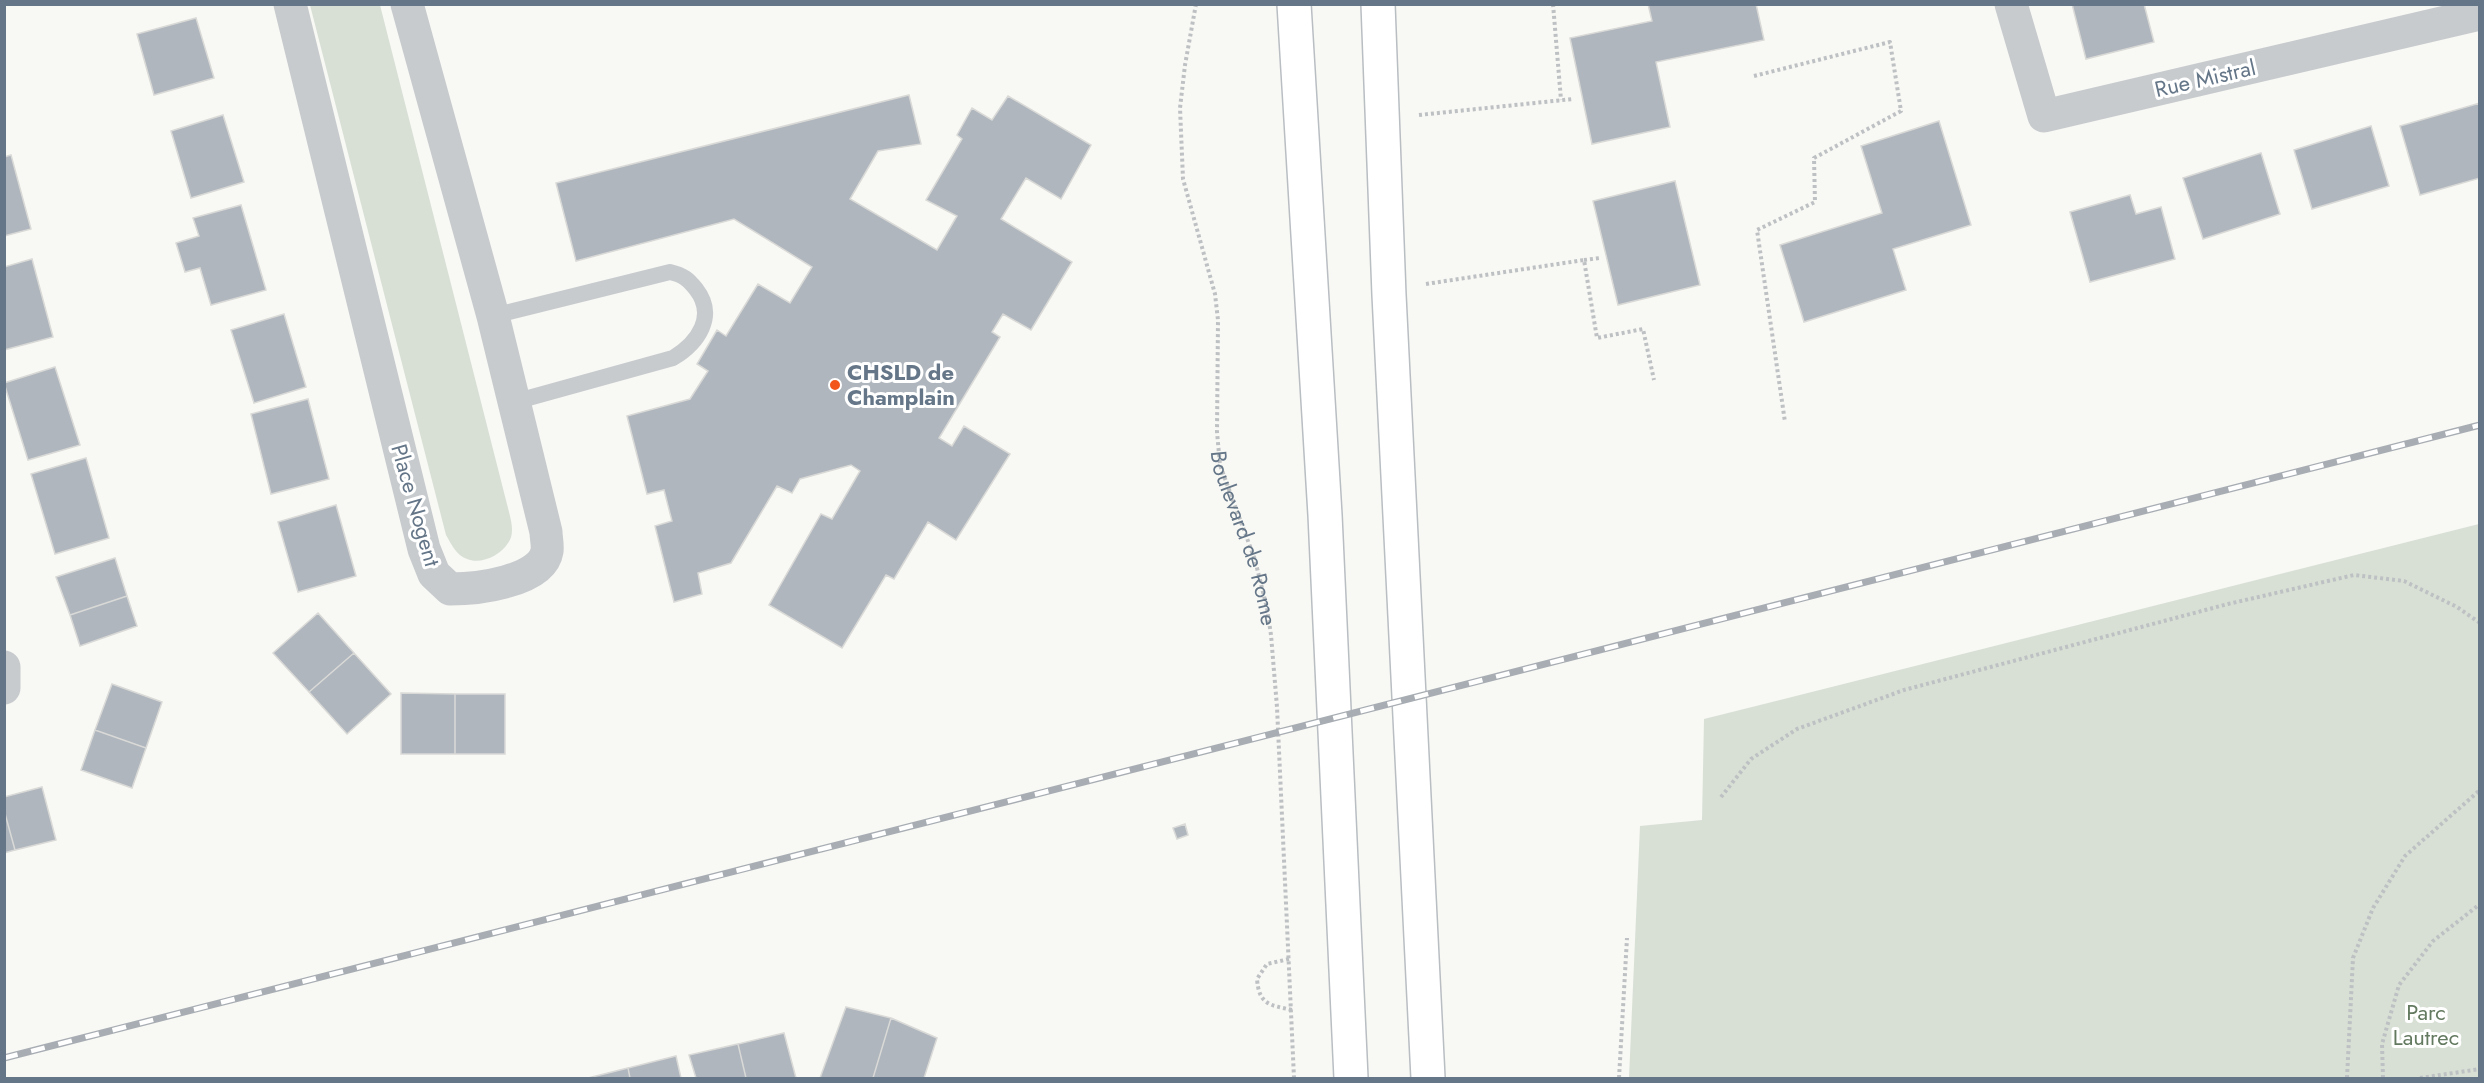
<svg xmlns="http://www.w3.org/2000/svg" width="2484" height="1083" font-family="Jost,sans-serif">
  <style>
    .green { fill: #d8e0d5 }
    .building { fill: #afb6bd; stroke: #d9d9d7; stroke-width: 1.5 }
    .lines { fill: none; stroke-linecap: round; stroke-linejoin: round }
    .secondary-casing { stroke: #b9bec3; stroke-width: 36 }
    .path { stroke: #bec1c3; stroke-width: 4; stroke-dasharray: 3 3; stroke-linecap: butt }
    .lane { stroke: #c7cbce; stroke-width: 16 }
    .street { stroke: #c7cbce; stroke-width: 33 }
    .secondary { stroke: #fff; stroke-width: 33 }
    .rail-casing { stroke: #a7adb3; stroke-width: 7 }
    .rail { stroke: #fff; stroke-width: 4.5; stroke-dasharray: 14; stroke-linecap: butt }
    .poi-dot { fill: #f2561a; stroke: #fff; stroke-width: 2 }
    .labels { text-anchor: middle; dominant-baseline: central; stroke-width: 6; stroke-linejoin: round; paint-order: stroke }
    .street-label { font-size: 22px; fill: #647688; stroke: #fff }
    .poi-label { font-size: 22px; font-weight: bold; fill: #647688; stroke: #fff; text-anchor: start }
    .park-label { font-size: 22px; fill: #647a60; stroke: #fff }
  </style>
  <rect width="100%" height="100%" fill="#f8f8f4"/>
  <path class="green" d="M310 5H380L510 516C512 525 514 535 508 543 501 555 481 565 467 559 456 555 452 545 446 535Z
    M2479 524V1078H1629L1640 826 1702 820 1704 719Z"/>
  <path class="building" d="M1648 4H1756L1764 40 1656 62 1670 127 1592 144 1570 38 1652 21Z
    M2072 4H2144L2154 42 2086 59Z
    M196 18 214 78 154 95 137 34Z
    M909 95 921 144 878 151 850 199 937 250 957 216 926 200 962 139 957 135 972 108 992 120 1008 96 1091 145 1061 199 1026 178 1001 219 1072 262 1031 330 1003 314 992 332 1000 337 939 438 952 446 964 426 1010 454 956 540 928 522 894 579 886 575 842 648 769 605 821 514 832 519 860 471 851 465 800 479 792 493 777 486 731 563 698 573 702 594 674 602 655 526 672 521 664 490 647 494 627 416 690 399 708 371 697 364 717 330 726 336 758 284 790 303 812 267 734 219 576 261 556 183Z
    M2480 103V178L2420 195 2400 126Z
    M223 115 244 182 191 198 171 131Z
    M1939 121 1971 225 1893 249 1906 290 1804 322 1780 245 1882 213 1861 146Z
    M2371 126 2389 186 2312 209 2294 150Z
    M2261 153 2280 214 2203 239 2183 178Z
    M11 155 31 229 4 236V157Z
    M1675 181 1700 285 1618 305 1593 201Z
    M2130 195 2136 214 2161 207 2175 259 2090 282 2070 212Z
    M241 205 266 290 211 305 200 268 185 272 176 243 199 236 193 218Z
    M32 259 53 337 4 350V267Z
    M284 314 306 387 254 403 231 330Z
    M55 367 80 445 28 460 4 383Z
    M308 399 329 479 271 494 251 414Z
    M86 458 109 538 55 554 31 474Z
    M336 505 356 576 298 592 278 522Z
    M115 558 127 596 70 615 56 577Z
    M127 596 137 626 80 646 70 615Z
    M318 613 354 653 309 692 273 653Z
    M354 653 391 694 347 734 309 692Z
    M112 684 162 702 146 748 95 730Z
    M401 693 455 694V754H401Z
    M455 694H505V754H455Z
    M95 730 146 748 132 788 81 770Z
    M42 787 56 840 15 850 4 810V797Z
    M4 810 15 850 4 853Z
    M1185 824 1188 835 1177 839 1173 828Z
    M846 1007 891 1018 873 1078H820Z
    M891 1018 937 1038 924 1078H873Z
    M784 1033 796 1078H746L738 1044Z
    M738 1044 746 1078H696L689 1055Z
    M676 1056 681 1078H630L628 1068Z
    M628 1068 630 1078H588Z"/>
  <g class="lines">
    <defs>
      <path id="secondary" d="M1294 4 1325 515 1351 1078
        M1378 4 1389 295 1428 1078"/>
    </defs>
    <use href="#secondary" class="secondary-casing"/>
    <g class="path">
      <path id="s1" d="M1196 4 1185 65 1180 108 1183 179 1215 294 1218 320 1217 432 1220 465 1255 560 1267 608 1271 635 1277 707 1294 1078"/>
      <path d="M1553 4 1561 100"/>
      <path d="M1754 76 1890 42 1901 111 1814 158 1815 202 1757 230 1785 422"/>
      <path d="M1419 115 1573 99"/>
      <path d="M1584 260 1600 258"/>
      <path d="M1426 284 1584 260 1597 338 1643 329 1654 380"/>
      <path d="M1721 797 1751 759 1797 729 1904 690 2228 604 2354 575 2404 581 2457 607 2480 623"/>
      <path d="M1289 959 1267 964 1257 979C1259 1005 1270 1005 1292 1010"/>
      <path d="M1619 1078 1627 938"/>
      <path d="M2347 1078 2353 958 2373 908 2405 856 2480 790"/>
      <path d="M2383 1078 2382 1044 2399 985 2433 941 2480 904"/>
      <path d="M2420 1078 2480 1069"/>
    </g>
    <path class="lane" d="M493 316 670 272C683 275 688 279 696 289 717 316 698 343 673 358L514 402"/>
    <path class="street" d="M290 4 424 549 434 574 450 589C475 589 542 582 547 551 548 545 546 538 546 532L493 316 407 4
      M2011 4 2044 116 2480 14
      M4 667V688"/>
    <use href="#secondary" class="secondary"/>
    <defs>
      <path id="rail" d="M4 1058 2480 425"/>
    </defs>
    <use href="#rail" class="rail-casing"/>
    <use href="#rail" class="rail"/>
  </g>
  <circle class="poi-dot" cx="835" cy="385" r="6"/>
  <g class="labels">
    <g class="street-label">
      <text transform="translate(2205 78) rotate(-13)">Rue Mistral</text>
      <text transform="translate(416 505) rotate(74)">Place Nogent</text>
      <text stroke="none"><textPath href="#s1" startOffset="544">Boulevard de Rome</textPath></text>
    </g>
    <g class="poi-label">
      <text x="847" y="372">CHSLD de<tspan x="847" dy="25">Champlain</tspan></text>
    </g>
    <g class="park-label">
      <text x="2426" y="1012">Parc<tspan x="2426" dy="25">Lautrec</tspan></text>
    </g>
  </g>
  <rect width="2484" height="1083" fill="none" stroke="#647688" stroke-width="12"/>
</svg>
